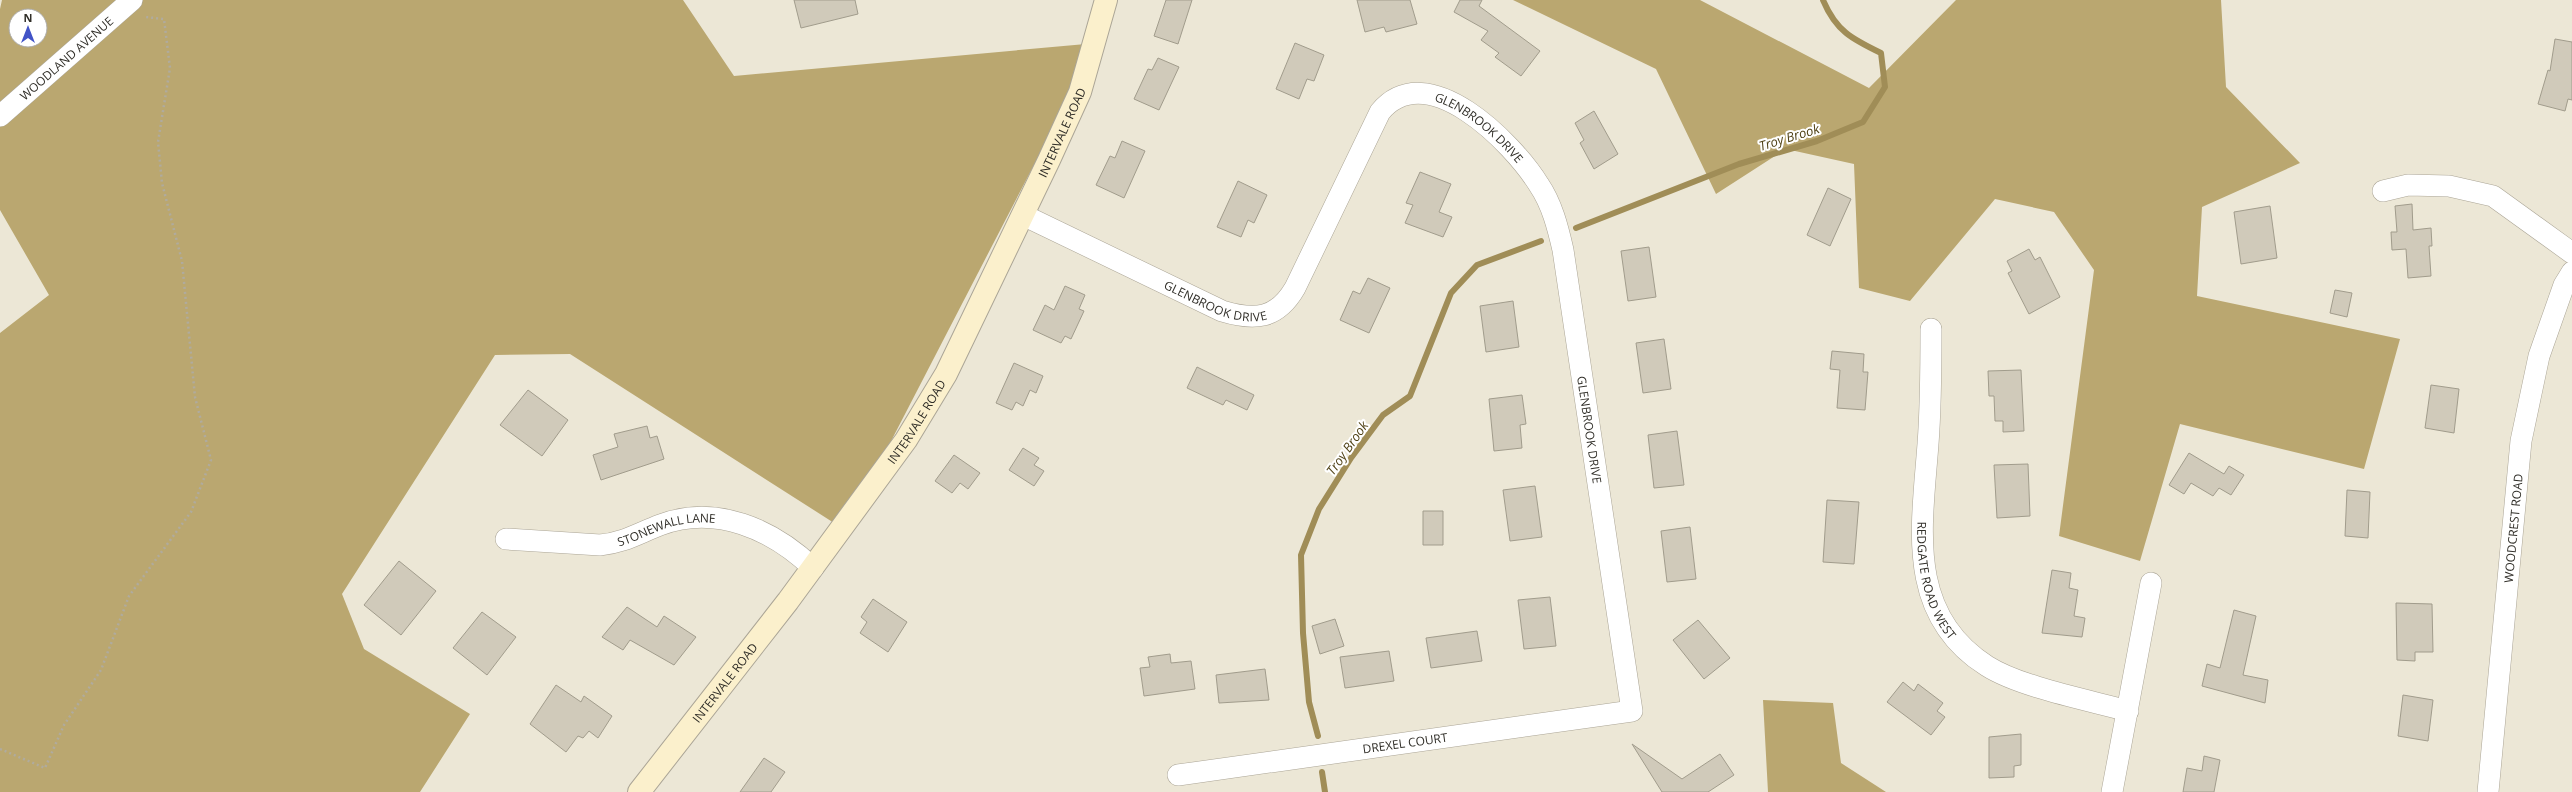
<svg xmlns="http://www.w3.org/2000/svg" width="2572" height="792" font-family="'Open Sans',sans-serif">
  <style>
    .forest { fill: #baa770; fill-rule: evenodd }
    .lines { fill: none; stroke-linecap: round; stroke-linejoin: round }
    .stream { stroke: #a08d57; stroke-width: 6 }
    .building { fill: #d0caba; stroke: #a19c8c }
    .street-casing { stroke: #aba596; stroke-width: 22 }
    .secondary-casing { stroke: #aba596; stroke-width: 24 }
    .path { stroke: #b0ab9e; stroke-width: 2.5; stroke-dasharray: 2 3; stroke-linecap: butt }
    .street { stroke: #fff; stroke-width: 21 }
    .secondary { stroke: #fbf0cc; stroke-width: 22 }
    .labels { text-anchor: middle; dominant-baseline: central; stroke-width: 4; stroke-linejoin: round; paint-order: stroke }
    .street-label { font-size: 12px; fill: #302e28; stroke: #fff }
    .water-label { font-size: 13px; font-style: italic; fill: #504216; stroke: #fff }
  </style>
  <rect width="100%" height="100%" fill="#ece7d6"/>
  <path class="forest" d="M2 0H683L734 76 1097 43 845 530 570 354 495 355 342 594 364 649 470 714 420 792H0V333L49 295 0 210V9ZM16 16H40V40H16Z
    M1513 0H1700L1869 88 1956 0H2221L2226 87 2300 163 2202 207 2197 296 2400 339 2364 469 2180 424 2140 561 2059 536 2094 270 2054 212 1995 199 1910 301 1859 288 1854 164 1786 149 1716 194 1656 69Z
    M1763 700 1833 703 1841 763 1886 792H1768Z"/>
  <g class="lines">
    <path class="stream" d="M1576 228 1739 164 1817 141 1863 122 1885 87 1881 53C1852 39 1836 31 1823 0
      M1318 736 1309 702 1303 633 1301 555 1319 509 1351 458 1383 415 1410 396 1451 293 1477 265 1541 241
      M1322 772 1325 792"/>
  </g>
  <path class="building" d="M794 0H855L858 14 801 28Z
    M1166 0H1192L1178 44 1154 36Z
    M1357 0H1410L1417 24 1386 32 1384 27 1365 32Z
    M1460 0H1482L1479 6 1540 51 1521 76 1495 57 1499 53 1481 40 1488 31 1454 12Z
    M2555 39 2572 42V100L2568 99 2565 111 2538 104 2548 70 2550 71Z
    M1295 43 1324 55 1314 81 1307 79 1299 99 1276 89Z
    M1158 58 1179 67 1159 110 1134 99 1148 69 1152 70Z
    M1594 111 1618 154 1594 169 1580 143 1584 140 1575 123Z
    M1122 141 1145 151 1124 198 1096 185 1110 156 1115 158Z
    M1420 172 1451 184 1439 212 1452 217 1443 237 1405 223 1413 205 1406 203Z
    M1238 181 1267 195 1254 223 1248 220 1241 237 1217 227Z
    M1828 188 1851 199 1830 246 1807 235Z
    M2412 204 2413 230 2431 228 2432 246H2429L2431 276 2408 278 2406 249 2392 250 2391 232H2397L2395 206Z
    M2270 206 2277 258 2241 264 2234 212Z
    M1649 247 1656 297 1628 301 1621 251Z
    M2029 249 2035 260 2040 257 2060 297 2029 314 2008 273 2012 271 2007 261Z
    M1368 278 1390 288 1369 333 1340 320 1353 291 1360 294Z
    M1065 286 1085 295 1079 309 1084 311 1071 339 1065 336 1061 343 1033 330 1045 305 1054 310Z
    M2335 290 2352 293 2347 317 2330 313Z
    M1513 301 1519 347 1486 352 1480 306Z
    M1664 339 1671 389 1643 393 1636 343Z
    M1832 351 1864 354 1863 372H1868L1865 410 1837 408 1840 370 1830 369Z
    M1014 363 1043 376 1036 393 1030 390 1023 406 1016 402 1012 410 996 403Z
    M1197 367 1254 395 1247 410 1226 400 1223 405 1187 388Z
    M2021 370 2024 431 2003 432V421H1995L1994 396H1989L1988 371Z
    M2431 385 2459 389 2454 433 2425 428Z
    M528 390 568 420 542 456 500 425Z
    M1522 395 1526 424 1520 425 1522 448 1494 451 1489 399Z
    M647 426 650 438 657 436 664 459 601 480 593 455 618 447 614 434Z
    M1677 431 1684 485 1654 488 1648 435Z
    M1023 448 1039 458 1034 465 1044 471 1034 486 1009 470Z
    M2189 453 2224 474 2229 466 2244 475 2231 495 2219 488 2213 496 2191 483 2184 494 2169 485Z
    M954 455 980 473 968 489 960 483 952 493 935 481Z
    M2028 464 2030 516 1997 518 1994 465Z
    M1535 486 1542 537 1510 541 1503 490Z
    M2347 490 2370 492 2368 538 2345 536Z
    M1827 500 1859 502 1854 564 1823 562Z
    M1423 511H1443V545H1423Z
    M1690 527 1696 579 1667 582 1661 531Z
    M399 561 436 591 401 635 364 605Z
    M2052 570 2071 573 2069 588 2078 590 2074 616 2085 618 2082 637 2042 633Z
    M1550 597 1556 646 1524 649 1518 600Z
    M873 599 907 622 888 652 860 633 867 622 861 617Z
    M2396 603 2432 604 2433 652H2415V661L2397 660Z
    M627 607 657 627 664 616 696 637 674 665 630 640 623 650 602 637Z
    M2234 610 2256 616 2243 675 2268 680 2265 703 2202 686 2207 664 2220 668Z
    M482 612 516 637 487 675 453 648Z
    M1335 619 1344 646 1320 654 1312 626Z
    M1698 620 1730 658 1704 679 1673 640Z
    M1477 631 1482 661 1431 668 1426 638Z
    M1389 651 1394 681 1345 688 1340 657Z
    M1170 654 1171 663 1191 661 1195 689 1144 696 1140 668 1150 667 1148 657Z
    M1265 669 1269 700 1219 703 1216 675Z
    M1903 682 1914 691 1918 684 1943 703 1937 711 1945 717 1931 735 1887 702Z
    M556 685 581 702 584 696 612 716 598 738 589 731 583 738 578 736 566 752 530 724Z
    M2403 695 2433 700 2428 741 2398 736Z
    M2021 734V765L2014 766V777L1989 778V737Z
    M1632 744 1682 779 1720 754 1734 775 1708 792H1662Z
    M2204 756 2220 760 2214 792H2183L2187 768 2202 771Z
    M764 758 785 772 771 792H740Z"/>
  <g class="lines">
    <defs>
      <g id="street">
        <path id="s1" d="M0 116 132 0"/>
        <path d="M2383 191 2408 185 2449 186 2493 196 2572 253"/>
        <path id="s2" d="M1023 215 1222 311C1255 321 1277 319 1295 288L1380 112C1427 55 1513 143 1539 185 1552 204 1558 228 1563 250L1632 711 1178 775"/>
        <path id="s3" d="M1931 329C1931 367 1931 405 1928 444 1922 526 1905 614 1987 666 2020 687 2088 700 2128 711"/>
        <path id="s4" d="M506 539 600 545C623 543 639 533 660 525 716 504 772 529 813 568"/>
        <path d="M2112 792 2151 583"/>
        <path id="s5" d="M2488 792 2521 441 2539 356 2564 285 2572 272"/>
      </g>
      <g id="secondary">
        <path id="s6" d="M639 792 788 601 906 440 946 374 1049 160 1080 92 1106 0"/>
      </g>
    </defs>
    <use href="#street" class="street-casing"/>
    <use href="#secondary" class="secondary-casing"/>
    <path class="path" d="M0 749 45 768 64 725 101 670 129 596 191 512 211 460 195 397 182 261 162 183 158 142 170 68 164 19 145 17"/>
    <use href="#street" class="street"/>
    <use href="#secondary" class="secondary"/>
  </g>
  <g class="labels">
    <g class="street-label">
      <text stroke="none"><textPath href="#s1" startOffset="88">WOODLAND AVENUE</textPath></text>
      <text stroke="none"><textPath href="#s2" startOffset="617">GLENBROOK DRIVE</textPath></text>
      <text stroke="none"><textPath href="#s6" startOffset="787">INTERVALE ROAD</textPath></text>
      <text stroke="none"><textPath href="#s2" startOffset="212">GLENBROOK DRIVE</textPath></text>
      <text stroke="none"><textPath href="#s6" startOffset="463">INTERVALE ROAD</textPath></text>
      <text stroke="none"><textPath href="#s2" startOffset="953">GLENBROOK DRIVE</textPath></text>
      <text stroke="none"><textPath href="#s5" startOffset="265">WOODCREST ROAD</textPath></text>
      <text stroke="none"><textPath href="#s4" startOffset="163">STONEWALL LANE</textPath></text>
      <text stroke="none"><textPath href="#s3" startOffset="254">REDGATE ROAD WEST</textPath></text>
      <text stroke="none"><textPath href="#s6" startOffset="139">INTERVALE ROAD</textPath></text>
      <text transform="translate(1405 743) rotate(-8)">DREXEL COURT</text>
    </g>
    <g class="water-label">
      <text transform="translate(1789 137) rotate(-17)">Troy Brook</text>
      <text transform="translate(1347 448) rotate(-55)">Troy Brook</text>
    </g>
  </g>
  <g transform="translate(28 28)"><circle r="19" fill="#ffffff" stroke="#acaba9"/>
  <path d="M0-3L7 15L0 10L-7 15Z" fill="#4153c7"/>
  <text y="-6" font-size="11" font-weight="bold" text-anchor="middle" fill="#302e28">N</text>
  </g>
</svg>
